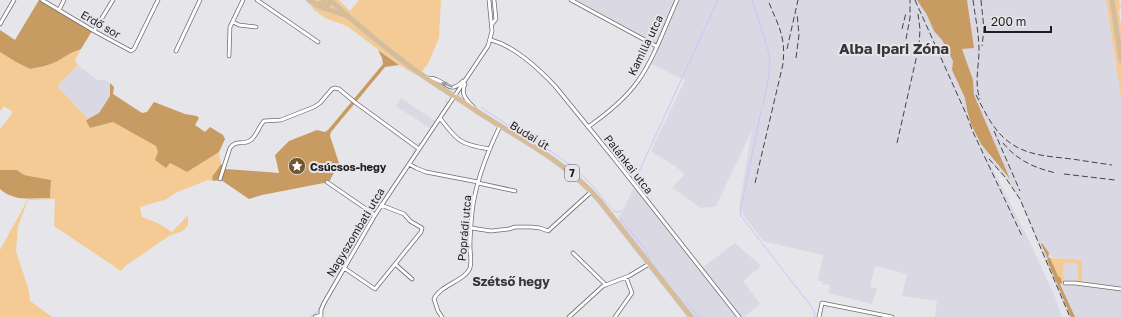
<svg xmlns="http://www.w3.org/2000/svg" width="1121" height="317" font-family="'Golos Text',sans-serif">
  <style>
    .built { fill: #d9d8e3 }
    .green { fill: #f5cb95; fill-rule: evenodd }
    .forest { fill: #c79b62 }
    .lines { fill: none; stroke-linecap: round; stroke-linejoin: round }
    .stream { stroke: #ccc5fa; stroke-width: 1 }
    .minor-casing { stroke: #6d6d70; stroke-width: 4.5 }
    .major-casing { stroke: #c4c4c4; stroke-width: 5.5 }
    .minor { stroke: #fff; stroke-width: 3 }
    .major { stroke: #d9bc94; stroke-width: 4 }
    .rail { stroke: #444446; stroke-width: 1; stroke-dasharray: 6 3; stroke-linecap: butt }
    .oneway { fill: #99999a }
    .labels { text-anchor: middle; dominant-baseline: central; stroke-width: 4; stroke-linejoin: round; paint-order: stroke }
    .shield { fill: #e6e5e9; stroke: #59595b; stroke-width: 1 }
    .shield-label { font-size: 10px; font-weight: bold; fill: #1d1d1e }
    .street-label { font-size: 11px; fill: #1d1d1e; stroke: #e6e5e9 }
    .poi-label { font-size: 11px; font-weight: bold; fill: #1d1d1e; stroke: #e6e5e9; text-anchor: start }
    .quarter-label { font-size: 13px; font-weight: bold; fill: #363639; stroke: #e6e5e9 }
    .district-label { font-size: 15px; font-weight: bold; fill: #363639; stroke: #e6e5e9 }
  </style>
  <rect width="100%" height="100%" fill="#e6e5e9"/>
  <path class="built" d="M577 0H917L927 15 934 31 942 40 953 61 952 70 965 98 967 110 1009 177 974 95 973 80 962 49 974 47 967 0H1106L1121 97V288L1082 282V261L1048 257 1049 253 1042 243 1041 244 1048 259 1047 260 1071 317H1069L1021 203 1009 183 988 159 1033 249 1055 297 1062 317H935L937 301 902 296 907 274 875 266 870 287 877 288 872 304 828 293 830 285 822 284 823 281H818L823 255 763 241 739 209 752 130 716 206 701 208 672 188 685 174 675 166 651 151 685 80 651 64 659 45Z
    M78 65 97 80H105L110 83V96L99 113 88 119 57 86Z
    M401 98 436 122 431 129 396 106Z
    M636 183 702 268 735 243 761 266 743 281 760 304 744 317H694L617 222Z
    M1071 263 1077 264 1078 280 1075 281 1064 282 1063 264Z
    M1060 283 1121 290V317H1075Z"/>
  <path class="green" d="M307 0H339L350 11 359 0H441L439 38 428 64 418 76 399 65 347 26 325 18 313 9Z
    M1106 0H1119L1121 5 1119 12 1121 25V97Z
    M81 49 75 60 78 65 57 86 88 119 86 121 90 128 113 122 156 146 166 168 169 163 187 172 219 152 221 164 212 177 213 181 208 180 175 193 167 199 140 207 142 217 158 223 172 232 188 215V225L183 231 169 236 125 266 121 271 54 226 55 199 28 200 18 226 16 251 29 291 30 301 52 317H0V250L28 199 50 198 51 180 24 175 17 170H0V129L13 112 4 106 0 111V52L16 62 30 69 45 66 56 62 71 53Z
    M1050 258 1082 260V282L1103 285 1121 290 1062 283 1061 278 1058 276ZM1071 263 1077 264 1078 280H1075V281L1064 282 1063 264Z"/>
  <path class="forest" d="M39 0H42L92 31 81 49 71 53 56 62 45 66 30 69 16 62 0 52V30L15 40Z
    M917 0H967L974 48 962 49 973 80 974 95 1010 179 981 144 971 124 967 110 965 98 952 70 953 61 942 40 934 31 927 15Z
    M378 50 399 65 385 67 331 132 330 136 339 163 329 182 262 195 249 199 221 180 213 181 212 177 221 164 226 169 279 173 275 155 289 141 317 130 325 132 328 130 383 64 382 58Z
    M110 83 114 87 113 94 142 113 147 112 154 102 185 114 197 116 199 118 195 125 205 132 210 127 223 135 225 139 219 152 187 172 170 163 166 168 155 160 158 152 156 146 113 122 90 128 86 121 88 119 99 113 110 96Z
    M0 170H17L24 175 51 180 50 198C32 198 14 202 0 189Z
    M1042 243 1049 253 1048 257 1050 258 1058 276 1061 278 1062 283 1060 284 1075 317H1071L1047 260 1048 259 1041 244Z"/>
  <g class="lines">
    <path class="stream" d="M752 0 768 50 770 61 768 81 763 105
      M482 108 514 129
      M761 111 740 213 741 216 814 310 815 317
      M435 122 447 104 446 100
      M518 131C542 146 566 159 586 179 597 189 605 203 615 212H619L621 210
      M418 144 421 143 430 130
      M636 178 718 0
      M375 211 414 153V150
      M620 218 645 249
      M646 251 650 259
      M342 267 371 217
      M686 302 696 314 700 316
      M310 317 317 312 341 269"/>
    <defs>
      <path id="minor" d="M42 0 94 31 131 51 134 49 158 0
        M257 0 318 42
        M571 0 656 46
        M59 10 64 0
        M233 22 239 25 256 27
        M0 24 14 0
        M492 24 496 19 494 0
        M94 31 113 0
        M491 40C514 46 538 68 555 86L612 156 739 317
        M176 51 200 0
        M229 56 230 27 243 0
        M427 78C430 78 434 78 437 80 449 85 451 93 463 81
        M465 84C460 95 467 100 474 108
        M440 118C457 141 461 145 490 149
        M588 127C605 115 626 98 638 81 655 57 665 26 677 0
        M409 164 416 168 426 172 478 182
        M220 179 230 148C236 139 243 146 251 140 257 135 259 126 264 121L281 120 314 107 320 103 332 89 335 88 339 89 356 103 419 149
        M327 182 375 215
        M478 183 515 191
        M471 228 491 231 509 229 515 227H531L540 228 548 231 591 192
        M573 253 606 285
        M395 264 412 279
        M344 268 375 289 421 232 422 228 410 221 404 214 381 205
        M1065 283H1075L1121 289
        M315 317 321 315
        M321 317V310L324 303 375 215 488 46 492 31 489 0
        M442 317 438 311 434 299C440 285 465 281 470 268 472 261 470 253 470 246 470 235 471 224 472 213 475 183 487 153 500 126
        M569 317 603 286 629 276 649 264
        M615 317 632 293 626 277
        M819 317 822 303 892 317"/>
      <path id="major" d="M309 0 321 7 345 15
        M1112 0 1121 60
        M316 5 323 3 325 0
        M323 8C328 7 329 4 330 0 360 27 391 54 425 77 442 89 461 100 478 112 520 139 566 162 599 200L691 317"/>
    </defs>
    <use href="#minor" class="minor-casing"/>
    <use href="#major" class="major-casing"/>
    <use href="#minor" class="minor"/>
    <use href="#major" class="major"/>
    <path class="rail" d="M915 0 967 116 973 132 1022 236
      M973 0C975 16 979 33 979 50 979 67 974 83 980 99
      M981 0 984 29 982 46
      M902 29 906 13
      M906 39 910 18V0
      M787 49 798 0
      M796 58 799 35 797 13
      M976 95C984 110 991 126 1004 138 1024 156 1047 156 1072 159 1085 161 1098 163 1112 165
      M994 131 1020 191
      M897 143 919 46 920 29 918 14
      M1003 143C1017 160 1034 168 1056 173
      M989 159 1005 177 1020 199 1070 317
      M1064 174 1115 180
      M755 183 783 64C786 35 778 26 768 0"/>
  </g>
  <defs><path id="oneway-solid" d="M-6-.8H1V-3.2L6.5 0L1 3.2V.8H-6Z"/></defs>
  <use class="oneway" href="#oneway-solid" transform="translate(447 85) rotate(-158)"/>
  <defs>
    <symbol id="sight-disc" viewBox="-11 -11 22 22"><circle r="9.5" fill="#75552b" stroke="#e6e5e9"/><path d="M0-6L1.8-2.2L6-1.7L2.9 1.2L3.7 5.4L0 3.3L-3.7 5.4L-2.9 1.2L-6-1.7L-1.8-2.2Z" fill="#fff"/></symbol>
  </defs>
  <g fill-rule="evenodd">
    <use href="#sight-disc" x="287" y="156" width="20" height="20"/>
  </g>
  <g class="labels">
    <rect class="shield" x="565" y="165" width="14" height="16" rx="3"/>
    <g class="shield-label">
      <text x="572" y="173">7</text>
    </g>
    <g class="street-label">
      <text transform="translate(101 24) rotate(30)">Erdő sor</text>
      <text transform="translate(645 45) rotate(-64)">Kamilla utca</text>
      <text transform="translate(530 135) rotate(32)">Budai út</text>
      <text transform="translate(629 164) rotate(52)">Palánkai utca</text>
      <text transform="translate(464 228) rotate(-85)">Poprádi utca</text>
      <text transform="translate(355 232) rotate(-59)">Nagyszombati utca</text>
    </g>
    <g class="poi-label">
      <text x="310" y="166">Csúcsos-hegy</text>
    </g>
    <g class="quarter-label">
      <text x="511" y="281">Szétső hegy</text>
    </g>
    <g class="district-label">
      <text x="894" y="48">Alba Ipari Zóna</text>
    </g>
  </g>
  <path d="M985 26v6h66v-6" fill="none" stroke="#1d1d1e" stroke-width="2"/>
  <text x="991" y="26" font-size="12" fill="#1d1d1e" stroke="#e6e5e9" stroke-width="3" paint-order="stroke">200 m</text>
</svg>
